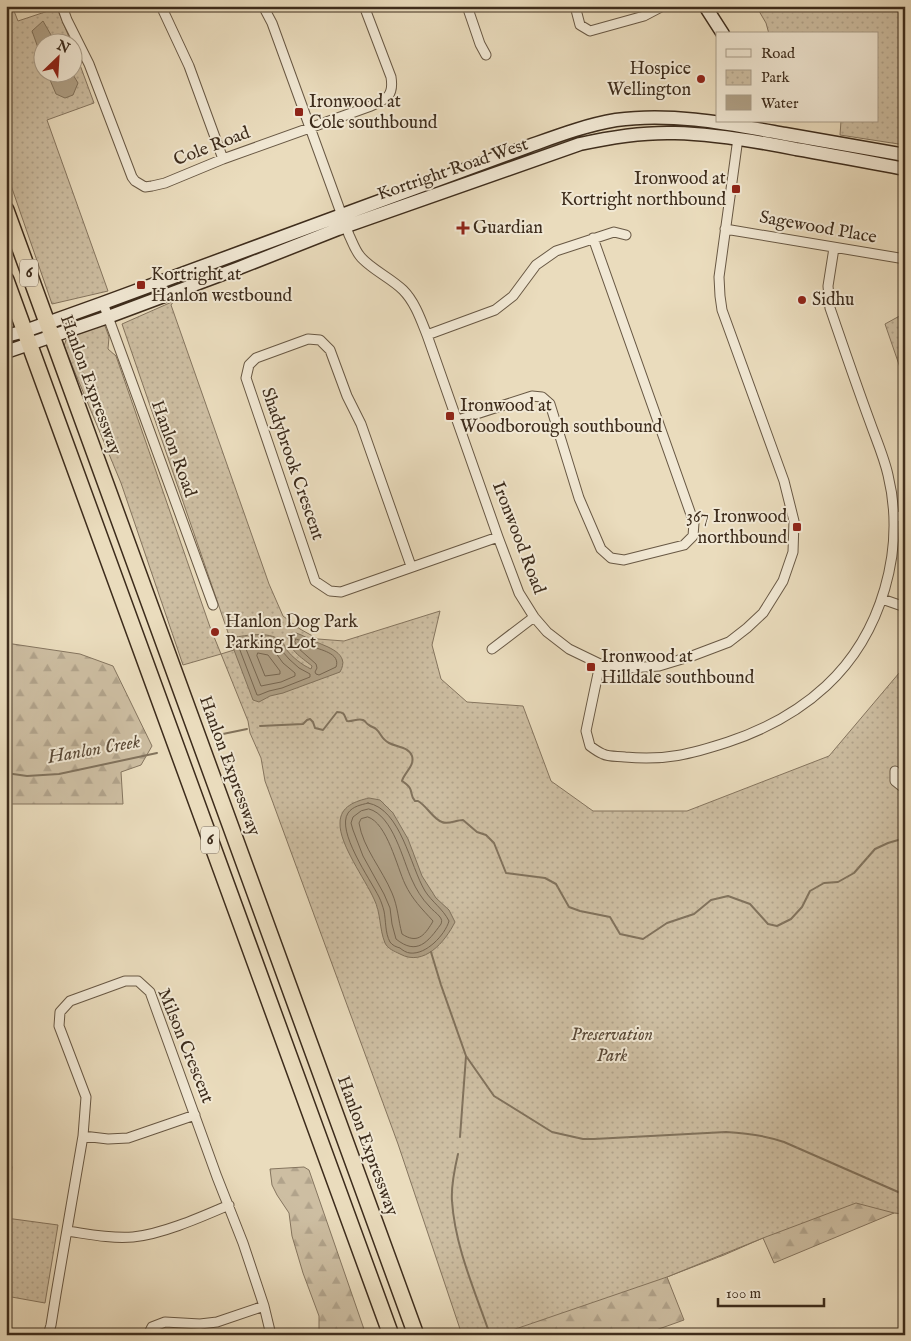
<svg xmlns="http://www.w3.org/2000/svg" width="911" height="1341" font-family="'IM FELL English',serif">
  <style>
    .forest { fill: url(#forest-firs); stroke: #85755f }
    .park { fill: url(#park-dots); stroke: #85755f }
    .water { fill: #afa086; stroke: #81725c }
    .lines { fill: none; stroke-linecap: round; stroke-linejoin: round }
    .shore { stroke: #766651; stroke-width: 1 }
    .stream { stroke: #81725c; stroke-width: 2 }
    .street-casing { stroke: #685844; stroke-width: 11 }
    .secondary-casing { stroke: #3d2c1c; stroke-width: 15 }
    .highway-casing { stroke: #3d2c1c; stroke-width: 18 }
    .street { stroke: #f1e8d4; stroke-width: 9 }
    .secondary { stroke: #f1e8d4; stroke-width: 12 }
    .highway { stroke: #eadcbd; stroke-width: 15 }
    .poi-dot { fill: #8f2418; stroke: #f1e8d4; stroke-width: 2 }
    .labels { text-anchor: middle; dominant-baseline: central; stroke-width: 4; stroke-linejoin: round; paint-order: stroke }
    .shield { fill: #f1e8d4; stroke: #736453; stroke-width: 1 }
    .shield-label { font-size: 16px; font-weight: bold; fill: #3d2c1c }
    .poi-label { font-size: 18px; fill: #3d2c1c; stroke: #f1e8d4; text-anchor: start }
    .street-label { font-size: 18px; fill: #3d2c1c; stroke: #f1e8d4 }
    .park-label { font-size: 18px; font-style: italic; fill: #5a4937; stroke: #f1e8d4 }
    .water-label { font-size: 19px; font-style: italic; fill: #5a4936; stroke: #f1e8d4 }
  </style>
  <defs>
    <pattern id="forest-firs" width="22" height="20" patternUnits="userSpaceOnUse" patternTransform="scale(1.25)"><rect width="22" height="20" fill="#cdbea2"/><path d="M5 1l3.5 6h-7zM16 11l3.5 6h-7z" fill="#b1a38b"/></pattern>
    <pattern id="park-dots" width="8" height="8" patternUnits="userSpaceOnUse" patternTransform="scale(1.25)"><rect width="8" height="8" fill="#cdbea2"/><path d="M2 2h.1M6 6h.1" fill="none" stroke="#b1a38b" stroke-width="1.8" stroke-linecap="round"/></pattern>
  </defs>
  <rect width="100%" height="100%" fill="#eadcbd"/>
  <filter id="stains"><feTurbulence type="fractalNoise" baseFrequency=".004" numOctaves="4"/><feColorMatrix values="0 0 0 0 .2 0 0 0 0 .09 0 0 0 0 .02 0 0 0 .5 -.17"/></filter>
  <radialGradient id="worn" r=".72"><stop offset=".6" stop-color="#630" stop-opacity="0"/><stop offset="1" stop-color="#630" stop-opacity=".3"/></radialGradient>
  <path class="forest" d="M6 643 80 654 113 666 152 746 141 765 121 772 123 804H6Z
    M304 1167 309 1170 366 1335H319V1316L303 1273 292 1236 289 1213 277 1195 272 1185 270 1169Z
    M823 1182 894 1213 774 1263 763 1238 724 1255 667 1277 684 1320 642 1335H503L485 1275Z"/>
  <path class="park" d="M6 6H12L18 21 57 8 71 42H42V72H72L73 46 94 103 47 120 108 291 52 304 6 171Z
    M756 6H905V145L840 135 841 121H877V34H769L766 23Z
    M174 301 171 305 269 584 283 616 300 629 318 639 344 641 440 611 432 645 441 679 467 702 523 706 551 781 593 811H687L829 756 905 666V1214L894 1213 856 1203 763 1238 667 1277 498 1335H462L398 1144 265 781 261 758 250 733 248 721 221 654 183 665 121 483 64 346 66 340 71 336 100 324 105 326 109 337 108 349 116 356 210 627 221 654 234 650 122 324Z
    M905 313V382L885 324Z
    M6 1218 58 1225 45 1303 6 1296Z"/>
  <path class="water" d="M43 21 55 42H42V59L32 31Z
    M47 73H72L78 83 73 95 65 98 56 94Z
    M296 633C303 635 308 639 314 641 327 647 351 653 340 672L283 693 270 696 259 702 253 700 234 650 233 644 236 637C249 635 272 631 282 642 284 644 285 646 286 649 292 657 302 665 311 669L312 666C301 657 288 650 288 635Z
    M369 798 380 800 393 813 408 839 422 876 436 898 449 910 455 922C445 942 424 967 400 954 394 951 388 949 385 943 379 928 381 913 374 899 365 879 339 844 340 823 340 806 356 801 369 798Z
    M6 1163H10L12 1167 6 1213Z"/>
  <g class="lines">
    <path class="shore" d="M252 639 264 640 275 643 289 659 299 668 310 674V677L282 688 269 691 259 695H257L238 645 240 642Z
      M296 639C301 640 306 644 311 646 320 650 341 653 336 667L319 675 316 674 315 672 317 668 316 664 298 648 295 642Z
      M252 645 263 646 273 649 283 663 295 673V676L281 682 261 686 246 649 247 647Z
      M258 653 268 655 280 671V674L265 676 257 656Z
      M368 803C401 809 410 866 425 891 432 902 443 909 449 921 445 935 426 955 410 953 407 953 402 950 400 948 396 947 392 945 390 942 385 933 386 921 384 911 383 907 381 901 379 897 370 879 336 831 348 813 353 806 361 805 368 803Z
      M369 809C393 815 403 861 412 880 416 889 422 899 429 906 432 910 437 913 440 917 442 920 442 921 441 924 428 942 417 956 396 939L392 924 390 908 384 894 363 856 353 830 351 823 353 817 361 811Z
      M368 817C387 823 397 867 405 884 412 899 422 909 433 921L432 923C424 936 417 944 402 934 398 919 398 907 392 893 382 869 363 848 359 823L361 819Z"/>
    <path class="stream" d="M260 726 303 724 307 720 310 719 313 722 315 728 323 730 337 712C345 712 344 715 347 721 353 722 357 718 363 720 367 722 365 723 369 725 371 727 374 727 376 729 381 733 381 739 389 743 397 747 409 747 412 756 415 766 404 773 402 781 416 790 408 793 415 801H418C427 806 433 819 442 822 448 825 456 820 463 820L477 832 486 835 494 843 506 873 545 878 556 884 569 907 580 911 610 917 620 934 643 939 667 923 694 914 711 900 728 896 750 904 768 924 777 926 791 919 802 907 810 891 824 883 838 882 854 873 875 849 888 843 905 838
      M218 735 247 729
      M6 773 27 776 59 774 157 753
      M431 952 441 985 466 1056 494 1096 552 1132 583 1139H594L726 1132C746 1133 764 1135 784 1142L905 1195
      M460 1137 466 1056
      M458 1154C455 1167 451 1188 452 1201 455 1247 475 1291 490 1335"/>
    <defs>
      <path id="street" d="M62 6 67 20 89 64 132 177 135 181 145 187 152 186 165 183 223 159 371 106C387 99 394 96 391 77L364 6
        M161 6 189 66 223 159
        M263 6 272 23 349 235C352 241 355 250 360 256 369 268 391 278 403 290 415 302 421 320 427 335L498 537 519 593 534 617 547 632 569 649 600 664 629 668 659 666 692 656 729 642 747 628 763 613 783 581 793 552 794 521 784 481 722 310 720 296 719 277 738 138
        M467 6 480 44 486 55
        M575 6 580 25 590 31 644 16 663 6
        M725 229 905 259
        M103 303 213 605
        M427 335 495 310 513 296 536 265 556 251 614 232 626 235
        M458 420 532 396 542 397 550 404 579 498 601 549 611 558 624 560 684 545 693 536 694 523 593 238
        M894 517 905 516
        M411 566 361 424 347 396 330 350 320 340 308 339 256 358 249 365 246 378 315 581 330 591 341 592 498 537
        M882 599 905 607
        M492 649 534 617
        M600 664 586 731 590 746C594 749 598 752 603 754 609 757 618 756 625 757 665 761 691 754 728 742 764 730 798 712 826 686 882 634 906 549 888 475 884 457 876 439 870 422 856 384 843 346 830 308L828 286 834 248
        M895 771V781L905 789
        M83 1136 108 1139 128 1138 195 1115
        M67 1231C88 1234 111 1239 133 1237 163 1234 201 1217 229 1205
        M48 1335 51 1325 56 1294 83 1136 86 1097 59 1026 60 1012 70 1001 125 981H138L150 992 217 1177 243 1243 264 1306 271 1335
        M148 1335 152 1327 165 1322 200 1324 217 1322 264 1306"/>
      <path id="secondary" d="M705 6 723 34
        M6 336 25 331 103 303 529 146C557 136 586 125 616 120 672 112 730 124 785 134 825 141 865 148 905 155
        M6 352 108 317 239 268 338 229 580 144C611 137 643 132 675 133 716 134 756 141 796 149 832 155 868 162 905 169"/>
      <path id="highway" d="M6 210 416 1335
        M6 280 391 1335"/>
    </defs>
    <use href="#street" class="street-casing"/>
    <use href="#secondary" class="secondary-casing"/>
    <use href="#highway" class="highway-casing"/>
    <use href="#street" class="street"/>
    <use href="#secondary" class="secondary"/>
    <use href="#highway" class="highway"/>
  </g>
  <g class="poi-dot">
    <circle cx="701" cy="79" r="5"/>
    <rect x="294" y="107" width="10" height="10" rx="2.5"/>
    <rect x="731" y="184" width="10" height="10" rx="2.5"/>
    <path d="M460.5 220.5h5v5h5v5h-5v5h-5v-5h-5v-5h5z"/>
    <rect x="136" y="280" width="10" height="10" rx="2.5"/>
    <circle cx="802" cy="300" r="5"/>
    <rect x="445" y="411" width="10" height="10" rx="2.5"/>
    <rect x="792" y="522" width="10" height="10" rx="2.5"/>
    <circle cx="215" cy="632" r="5"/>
    <rect x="586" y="662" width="10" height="10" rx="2.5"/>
  </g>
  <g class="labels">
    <g class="shield">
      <rect x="20" y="259.5" width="18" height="27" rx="4"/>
      <rect x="201" y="826.5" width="18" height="27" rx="4"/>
    </g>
    <g class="shield-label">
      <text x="29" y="273">6</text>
      <text x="210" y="840">6</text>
    </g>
    <g class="poi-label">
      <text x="691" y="69" text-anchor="end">Hospice<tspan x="691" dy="21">Wellington</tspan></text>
      <text x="309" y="102">Ironwood at<tspan x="309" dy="21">Cole southbound</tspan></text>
      <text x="726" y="179" text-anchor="end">Ironwood at<tspan x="726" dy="21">Kortright northbound</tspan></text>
      <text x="473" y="228">Guardian</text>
      <text x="151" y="275">Kortright at<tspan x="151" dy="21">Hanlon westbound</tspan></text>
      <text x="812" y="300">Sidhu</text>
      <text x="460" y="406">Ironwood at<tspan x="460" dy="21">Woodborough southbound</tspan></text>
      <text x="787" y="517" text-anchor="end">367 Ironwood<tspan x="787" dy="21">northbound</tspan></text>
      <text x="225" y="622">Hanlon Dog Park<tspan x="225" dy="21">Parking Lot</tspan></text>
      <text x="601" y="657">Ironwood at<tspan x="601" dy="21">Hilldale southbound</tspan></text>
    </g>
    <g class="street-label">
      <text transform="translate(212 147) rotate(-21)">Cole Road</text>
      <text transform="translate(453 170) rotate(-19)">Kortright Road West</text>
      <text transform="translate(818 228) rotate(10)">Sagewood Place</text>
      <text transform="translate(90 385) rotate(70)">Hanlon Expressway</text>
      <text transform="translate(173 449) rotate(70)">Hanlon Road</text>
      <text transform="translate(292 464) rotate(71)">Shadybrook Crescent</text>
      <text transform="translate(518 538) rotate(69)">Ironwood Road</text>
      <text transform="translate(229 766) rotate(70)">Hanlon Expressway</text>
      <text transform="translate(185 1046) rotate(68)">Milson Crescent</text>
      <text transform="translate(367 1146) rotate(70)">Hanlon Expressway</text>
    </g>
    <g class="park-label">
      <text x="612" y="1035">Preservation<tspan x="612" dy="21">Park</tspan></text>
    </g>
    <g class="water-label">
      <text transform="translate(94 750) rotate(-10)">Hanlon Creek</text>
    </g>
  </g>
  <rect width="911" height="1341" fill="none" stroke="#eadcbd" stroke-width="25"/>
  <rect x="8" y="8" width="896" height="1326" fill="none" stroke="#3d2c1c" stroke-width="2.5"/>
  <rect x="12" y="12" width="886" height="1316" fill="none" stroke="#3d2c1c"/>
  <rect x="716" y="32" width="162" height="90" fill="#f1e8d4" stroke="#a99d8a"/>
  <rect x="726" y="49" width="25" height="8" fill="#f1e8d4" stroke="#a99d8a"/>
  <text x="761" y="58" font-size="15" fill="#3d2c1c">Road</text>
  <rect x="726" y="70" width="25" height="15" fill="url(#park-dots)" stroke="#a99d8a"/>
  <text x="761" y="82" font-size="15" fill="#3d2c1c">Park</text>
  <rect x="726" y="95" width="25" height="15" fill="#afa086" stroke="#a99d8a"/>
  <text x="761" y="108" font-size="15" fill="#3d2c1c">Water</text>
  <g transform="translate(58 58) rotate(25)"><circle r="24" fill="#f1e8d4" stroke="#a99d8a"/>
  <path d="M0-4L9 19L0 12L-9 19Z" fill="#8f2418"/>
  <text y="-8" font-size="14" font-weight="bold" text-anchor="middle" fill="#3d2c1c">N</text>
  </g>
  <path d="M718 1298v8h106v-8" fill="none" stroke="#3d2c1c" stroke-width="2.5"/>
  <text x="726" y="1298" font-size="15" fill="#3d2c1c" stroke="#f1e8d4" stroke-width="4" paint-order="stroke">100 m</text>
  <rect width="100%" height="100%" filter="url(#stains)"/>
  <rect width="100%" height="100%" fill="url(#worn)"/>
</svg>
